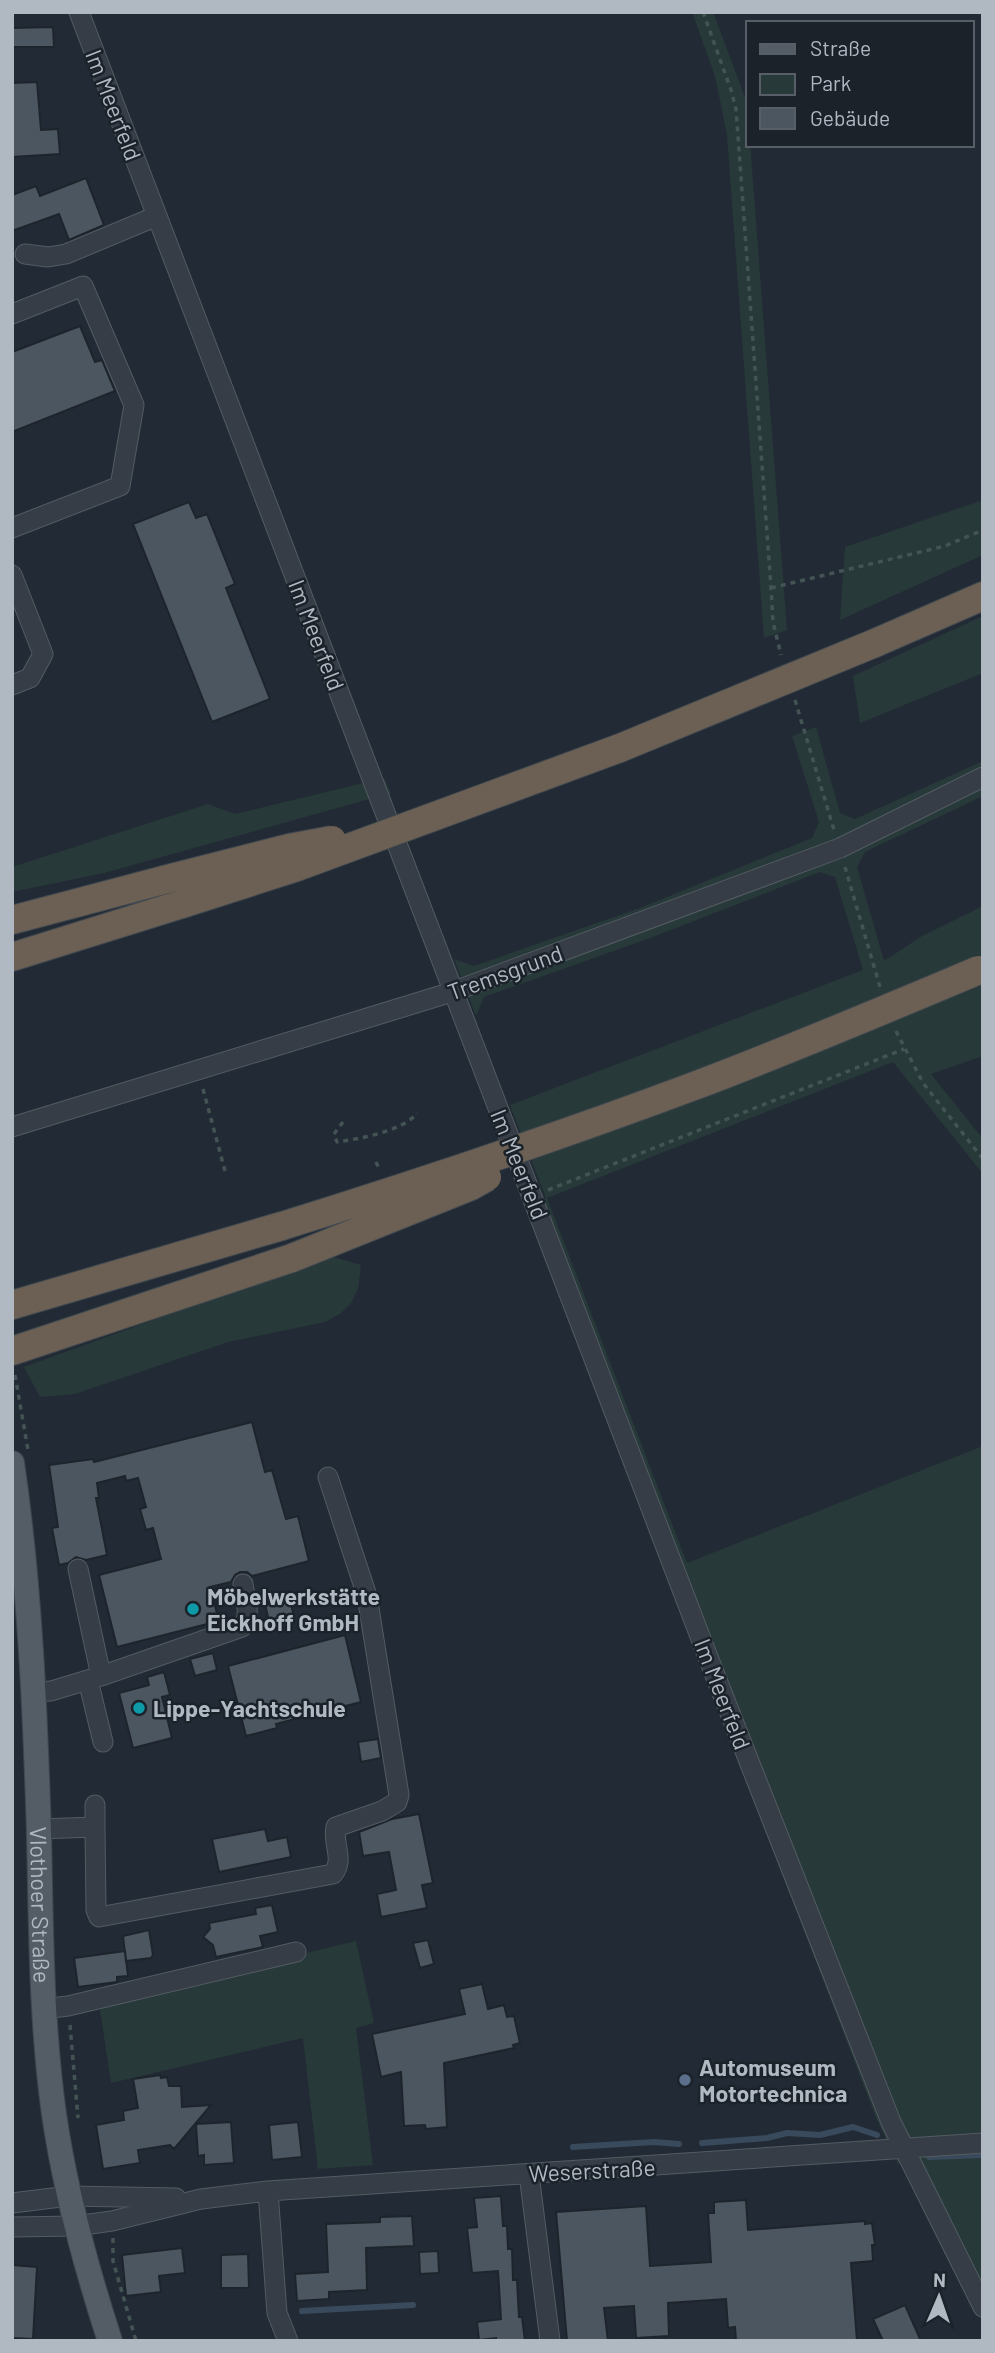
<svg xmlns="http://www.w3.org/2000/svg" width="995" height="2353" font-family="Barlow,sans-serif">
  <style>
    .green { fill: #273938 }
    .lines { fill: none; stroke-linecap: round; stroke-linejoin: round }
    .stream { stroke: #394a5c; stroke-width: 6 }
    .building { fill: #4b5660; stroke: #1d242c; stroke-width: 2 }
    .minor-casing { stroke: #535b63; stroke-width: 21 }
    .major-casing { stroke: #3f464f; stroke-width: 26 }
    .highway-casing { stroke: #404850; stroke-width: 30 }
    .path { stroke: #445455; stroke-width: 3.5; stroke-dasharray: 5 5; stroke-linecap: butt }
    .minor { stroke: #363d46; stroke-width: 19 }
    .major { stroke: #545c65; stroke-width: 24 }
    .highway { stroke: #6b6053; stroke-width: 28 }
    .highway-bridge-casing { stroke: #404850; stroke-width: 30; stroke-linecap: butt }
    .highway-bridge { stroke: #6b6053; stroke-width: 28 }
    .culture-dot { fill: #0f9aa8; stroke: #1b222a; stroke-width: 2.5 }
    .service-dot { fill: #5c6f8a; stroke: #1b222a; stroke-width: 2.5 }
    .labels { text-anchor: middle; dominant-baseline: central; stroke-width: 5; stroke-linejoin: round; paint-order: stroke }
    .street-label { font-size: 23px; fill: #b0b8c2; stroke: #1b222a }
    .poi-label { font-size: 23px; font-weight: bold; fill: #b0b8c2; stroke: #1b222a; text-anchor: start }
  </style>
  <rect width="100%" height="100%" fill="#222b35"/>
  <path class="green" d="M692 12H713L747 103 787 630 764 638 727 135 715 76Z
    M983 500V555L840 620 845 547Z
    M983 616V673L860 723 853 676Z
    M816 727 840 813 855 819 983 761V796L865 852 857 867 884 961 922 936 983 906V1056L931 1074 983 1139V1174L893 1062 547 1198 687 1563 983 1446V2289L923 2166 898 2164 877 2120 525 1206 546 1198 510 1105 863 970 835 877 820 872 653 937 484 997 476 1016 454 959 474 966 640 908 812 838 819 822 792 736Z
    M384 778 391 793 104 873 12 892V867L208 804 235 814Z
    M330 1256 361 1265 358 1289 351 1303 340 1314 325 1322 228 1342 75 1394 40 1397 24 1367Z
    M356 1941 374 2023 356 2028 373 2165 318 2169 303 2038 111 2083 99 2003Z"/>
  <g class="lines">
    <path class="stream" d="M702 2143 767 2138 787 2133 820 2135 853 2127 877 2135
      M573 2147 654 2142 679 2144
      M929 2157 983 2155
      M302 2311 413 2305"/>
  </g>
  <path class="building" d="M53 27 54 47H12V28Z
    M37 82 41 130 58 129 60 154 12 157V83Z
    M86 178 104 225 69 240 59 214 12 231V195L36 186 40 196Z
    M80 326 95 362 102 360 115 391 12 432V352Z
    M189 502 196 518 207 514 235 584 226 588 270 699 212 722 133 524Z
    M252 1422 265 1472 272 1470 286 1519 298 1516 309 1561 252 1576 247 1572H240L235 1575 231 1582 210 1587 219 1621 117 1647 99 1575 161 1559 153 1528 146 1530 140 1509 146 1507 138 1478 126 1481 125 1476 97 1483 99 1498H96L107 1555 86 1560 76 1557 68 1563 59 1565 52 1528 58 1527 49 1465 93 1459 94 1462Z
    M290 1599 294 1617 269 1622 265 1604Z
    M345 1635 361 1702 276 1724 277 1728 246 1736 228 1666Z
    M213 1653 217 1670 195 1676 190 1659Z
    M164 1672 170 1695 162 1697 172 1738 133 1748 119 1693 149 1685 147 1677Z
    M378 1739 381 1758 361 1762 358 1742Z
    M419 1814 433 1883 422 1885 427 1908 381 1917 377 1894 396 1890 389 1852 363 1856 359 1832 392 1819Z
    M265 1829 268 1841 287 1837 291 1857 219 1872 212 1839Z
    M272 1905 278 1932 260 1936 263 1947 216 1957 213 1945 203 1937 210 1929 209 1923 256 1914 255 1908Z
    M149 1930 153 1955 151 1958 126 1961 123 1936Z
    M428 1940 434 1964 420 1968 413 1943Z
    M125 1951 128 1976 117 1977V1982L78 1987 74 1958Z
    M482 1984 488 2009 504 2005 507 2017 514 2016 520 2043 513 2045 514 2048 444 2063 447 2127 426 2129 425 2125 404 2126 401 2072 381 2077 372 2034 465 2014 459 1989Z
    M160 2075 161 2078 167 2077 169 2086H181L182 2107 211 2105 174 2149 170 2145 138 2150 140 2163 103 2169 96 2125 124 2120 123 2111 138 2108 133 2079Z
    M231 2122 234 2163 204 2165V2155L198 2156 196 2124Z
    M298 2122 302 2157 272 2160 269 2125Z
    M501 2196 503 2226H507L508 2249H512L513 2280H517L519 2317H522L525 2341H496V2338L479 2340 477 2322 501 2319 498 2271 472 2273 467 2228 477 2227 474 2198Z
    M746 2200 748 2230 865 2221V2224L872 2223 875 2245H872L873 2261 851 2263 857 2341H736L735 2327 728 2328 726 2299 668 2303 669 2336 636 2338 634 2306 604 2308 608 2341H567L556 2212 646 2206 650 2266 711 2262 708 2213H714V2202Z
    M412 2216 414 2246 366 2248 367 2290 329 2292V2299L297 2301 295 2274 328 2272 326 2224 380 2222V2217Z
    M182 2248 185 2273 159 2276 161 2292 126 2296 122 2255Z
    M438 2251 439 2273 420 2274 419 2252Z
    M248 2254 249 2288H221V2255Z
    M12 2265 37 2267 33 2339 12 2338Z
    M905 2305 921 2341H883L873 2319Z"/>
  <g class="lines">
    <defs>
      <path id="minor" d="M79 12 706 1652 891 2122 983 2307
        M25 254 48 257 66 254 157 216
        M12 314 83 286 134 405 120 486 12 528
        M12 575 43 654 30 678 12 685
        M12 1127 452 992 840 848 983 777
        M78 1569 101 1676
        M88 1680 103 1742
        M32 1692 51 1691 101 1676 242 1627C252 1616 245 1598 243 1584
        M95 1805V1827
        M38 1829 95 1827 96 1910 99 1917 333 1874C345 1859 332 1844 336 1827L382 1811 397 1802 399 1795 367 1596 328 1477
        M43 2009 68 2006 296 1952
        M529 2174 550 2341
        M268 2191 277 2313 288 2341
        M12 2203 69 2196 176 2198
        M12 2227 76 2226 112 2221 201 2199 268 2191 983 2143"/>
      <g id="major">
        <path id="s1" d="M12 1463C30 1585 35 1710 39 1833 41 1927 41 2021 54 2114 65 2191 86 2267 110 2341"/>
      </g>
      <path id="highway" d="M875 643 983 596
        M12 920 175 877
        M12 957 182 904
        M12 1305 282 1226
        M12 1351 292 1258"/>
    </defs>
    <use href="#minor" class="minor-casing"/>
    <use href="#major" class="major-casing"/>
    <use href="#highway" class="highway-casing"/>
    <path class="path" d="M703 12 731 90 736 109 771 588 773 622 781 655
      M771 588 945 546 983 530
      M795 700 834 830
      M845 867 880 987
      M896 1031 923 1083 983 1159
      M203 1089 225 1171
      M343 1122 334 1134 337 1142C358 1139 404 1131 417 1113
      M376 1162 380 1171
      M548 1190 904 1049
      M15 1375 28 1450
      M70 2025 78 2118
      M113 2238V2261L136 2341"/>
    <use href="#minor" class="minor"/>
    <use href="#major" class="major"/>
    <use href="#highway" class="highway"/>
    <defs>
      <path id="highway-bridge" d="M175 877 289 848 332 840
        M182 904 294 868 620 748 875 643
        M282 1226C420 1183 558 1137 694 1086 790 1050 884 1010 979 970
        M292 1258 471 1186 487 1177"/>
    </defs>
    <use href="#highway-bridge" class="highway-bridge-casing"/>
    <use href="#highway-bridge" class="highway-bridge"/>
  </g>
  <g class="culture-dot">
    <circle cx="193" cy="1609" r="7"/>
    <circle cx="139" cy="1708" r="7"/>
  </g>
  <circle class="service-dot" cx="685" cy="2080" r="7"/>
  <g class="labels">
    <g class="street-label">
      <text transform="translate(114 105) rotate(69)">Im Meerfeld</text>
      <text transform="translate(317 635) rotate(69)">Im Meerfeld</text>
      <text transform="translate(505 972) rotate(-20)">Tremsgrund</text>
      <text transform="translate(520 1164) rotate(68)">Im Meerfeld</text>
      <text transform="translate(723 1694) rotate(69)">Im Meerfeld</text>
      <text stroke="none"><textPath href="#s1" startOffset="443">Vlothoer Straße</textPath></text>
      <text transform="translate(592 2170) rotate(-3)">Weserstraße</text>
    </g>
    <g class="poi-label">
      <text x="207" y="1596">Möbelwerkstätte<tspan x="207" dy="26">Eickhoff GmbH</tspan></text>
      <text x="153" y="1708">Lippe-Yachtschule</text>
      <text x="699" y="2067">Automuseum<tspan x="699" dy="26">Motortechnica</tspan></text>
    </g>
  </g>
  <rect width="995" height="2353" fill="none" stroke="#b0b8c2" stroke-width="28"/>
  <rect x="746" y="21" width="228" height="126" fill="#1b222a" stroke="#575e67" stroke-width="2"/>
  <rect x="760" y="44" width="35" height="10" fill="#545c65" stroke="#575e67" stroke-width="2"/>
  <text x="810" y="56" font-size="21" fill="#b0b8c2">Straße</text>
  <rect x="760" y="74" width="35" height="21" fill="#273938" stroke="#575e67" stroke-width="2"/>
  <text x="810" y="91" font-size="21" fill="#b0b8c2">Park</text>
  <rect x="760" y="108" width="35" height="21" fill="#4b5660" stroke="#575e67" stroke-width="2"/>
  <text x="810" y="126" font-size="21" fill="#b0b8c2">Gebäude</text>
  <g transform="translate(939 2297) rotate(2)" stroke="#1b222a" stroke-width="5" paint-order="stroke">
  <path d="M0-5L12 26L0 18L-12 26Z" fill="#b0b8c2"/>
  <text y="-10" font-size="19" font-weight="bold" text-anchor="middle" fill="#b0b8c2">N</text>
  </g>
</svg>
